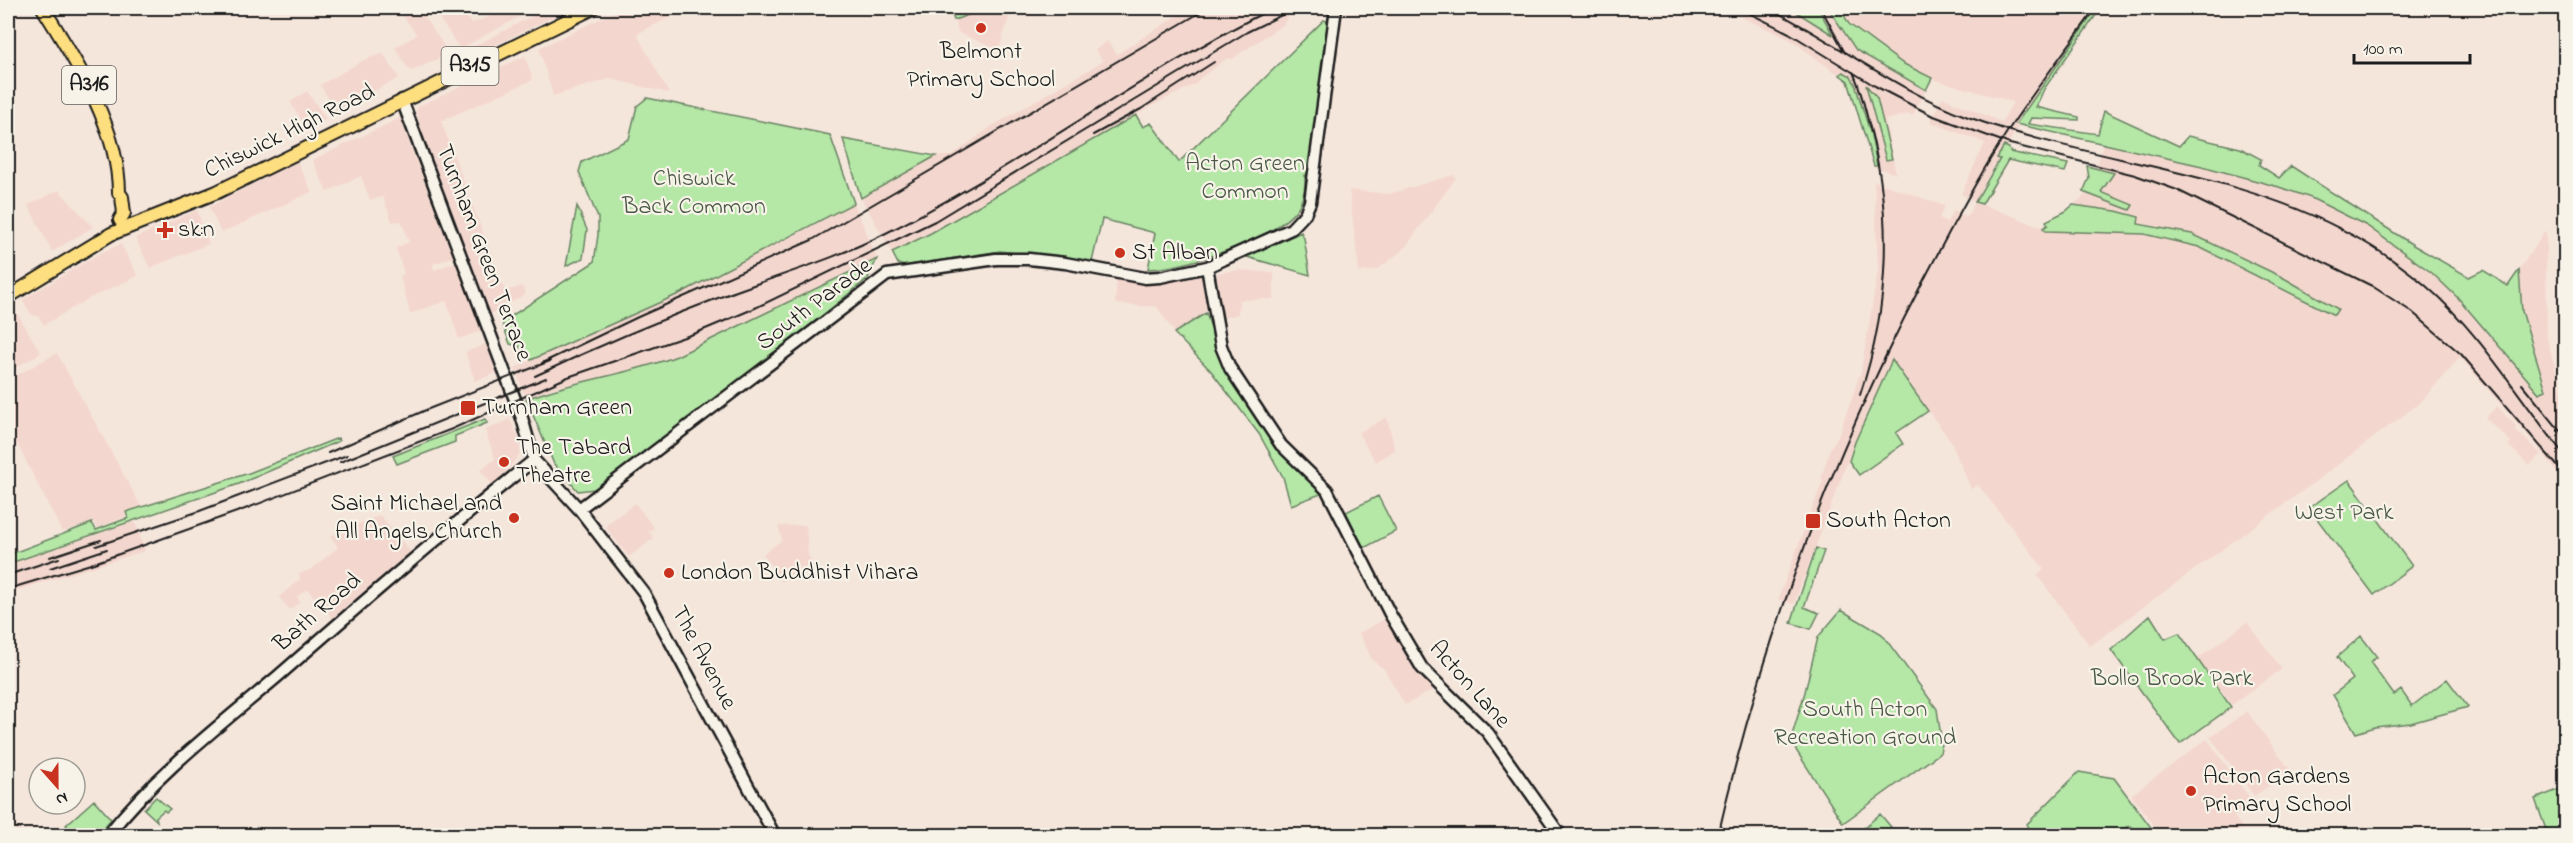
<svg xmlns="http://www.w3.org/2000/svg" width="2573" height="843" font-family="'Indie Flower',sans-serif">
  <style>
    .built { fill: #f3d7ce }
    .green { fill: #b5e7a7; stroke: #688262; stroke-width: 1.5 }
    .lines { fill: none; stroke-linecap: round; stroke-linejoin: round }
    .secondary-casing { stroke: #1c1c1c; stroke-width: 15 }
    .primary-casing { stroke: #1c1c1c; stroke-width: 16 }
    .secondary { stroke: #f7f3e8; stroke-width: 10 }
    .primary { stroke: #fedf80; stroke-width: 12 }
    .rail { stroke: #1c1c1c; stroke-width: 2 }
    .poi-dot { fill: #c8321e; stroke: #f7f3e8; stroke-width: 2 }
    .labels { text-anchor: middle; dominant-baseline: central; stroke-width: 4.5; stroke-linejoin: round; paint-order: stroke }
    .shield { fill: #f7f3e8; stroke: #5e5c59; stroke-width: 1.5 }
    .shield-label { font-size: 22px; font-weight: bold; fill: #1c1c1c }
    .poi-label { font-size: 24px; fill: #1c1c1c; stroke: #f7f3e8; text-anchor: start }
    .street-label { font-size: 24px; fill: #1c1c1c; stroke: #f7f3e8 }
    .park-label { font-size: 24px; fill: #4a5946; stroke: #f7f3e8 }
  </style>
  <rect width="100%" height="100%" fill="#f5e6dc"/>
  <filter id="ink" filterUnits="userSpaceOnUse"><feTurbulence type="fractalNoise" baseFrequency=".0167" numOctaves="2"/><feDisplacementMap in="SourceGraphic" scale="12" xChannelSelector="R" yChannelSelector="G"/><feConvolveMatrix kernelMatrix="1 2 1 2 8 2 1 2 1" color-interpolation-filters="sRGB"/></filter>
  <g filter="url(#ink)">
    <path class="built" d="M397 8H418L447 50 446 55 412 71 408 69 395 47 417 35Z
      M432 8H459L472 23 512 8H536L460 49Z
      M548 8H571L469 58 465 51Z
      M623 8H688L637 34 669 93 609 79 553 96 539 48Z
      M949 8H1012L999 50 959 33Z
      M1181 8H1293L1284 24 1232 59 1228 58 1199 79 1196 84 1150 107 931 233 892 252 861 198 936 156H951L992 126 1103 61 1095 50 1107 41 1117 54 1183 12Z
      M1722 8H2100L2019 125 1975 202 2045 228 2084 196 2096 168 2107 133 2279 179 2291 166 2413 245 2469 278 2483 270 2508 286 2546 230 2547 338 2565 404V484L2544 454 2460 357 2420 403 2308 487 2090 646 2037 575 2044 569 1978 485 1971 489 1951 442 1892 361 1855 442 1794 604 1778 599 1823 480 1821 479 1829 451 1839 434 1861 371 1878 270 1874 181 1945 206 1939 218 1946 223 1954 210 1967 217 1975 202 1961 194 1985 143 1930 122 1942 97 2002 122 2013 102 1932 79 1913 115 1908 114 1885 120 1896 174 1874 167 1847 81 1791 40Z
      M383 53 399 78 336 111 320 85 362 61Z
      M525 56 533 80 441 121 505 291 522 286 526 294 491 314 421 130 416 110 419 106Z
      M307 91 326 119 307 129 290 102Z
      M400 118 453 257 433 264 434 270 456 262 481 331 459 339 446 301 410 314 400 276 404 274 396 248 409 242 401 221 392 222 383 197 370 200 361 176 327 192 312 160Z
      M297 161 312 192 221 233 209 207Z
      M1453 175 1456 178 1404 249 1377 270 1359 272 1349 190 1389 194Z
      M59 190 93 227 52 252 28 205Z
      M854 203 877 259 677 356 652 366 554 388 526 399 515 369 520 365 681 293Z
      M197 210 209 244 150 268 135 238Z
      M121 244 138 276 90 298 44 325 38 316 32 315 22 300 100 253Z
      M1205 268 1206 313 1174 332 1157 307 1115 304 1117 278 1146 281Z
      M1240 270 1274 273V299L1239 300 1238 314 1219 319 1217 273Z
      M13 306 41 353 8 372V310Z
      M486 344 496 373 475 381 465 352Z
      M57 353 141 506 125 512 126 517 97 528 94 522 62 532 8 426V380Z
      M2497 406 2517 427 2515 429 2541 454 2529 466 2508 445 2511 442 2485 418Z
      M1387 417 1395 450 1376 462 1358 433Z
      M510 419 520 442V454L505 473 492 484 480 470 495 459 485 430Z
      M635 503 654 528 649 532 654 538 629 557 606 528 607 524Z
      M380 515 411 552 332 618 307 589 297 597 300 602 290 610 279 597 300 579 299 574 312 569 338 547 330 536Z
      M135 521 145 551 8 593V564Z
      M806 525 808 555 813 564 782 582 763 554 782 540 778 526Z
      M1385 619 1404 652 1433 690 1405 705 1384 669 1372 660 1359 633Z
      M2247 622 2282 669 2232 705 2197 659Z
      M2247 711 2291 771 2254 796 2210 737Z
      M2207 739 2252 801 2234 817 2243 828 2232 835H2161L2131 795Z"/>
    <path class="green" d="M949 8H968L971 14 954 20Z
      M1790 8H1818L1833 35Z
      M1828 8H1840L1849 24 1902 63 1932 78 1926 90 1856 50Z
      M2097 8H2101L2044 89 2036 107 2079 117V120L2031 118 2028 124 2098 134 2104 111 2179 146 2188 136 2240 148 2261 159 2259 165 2279 178 2291 166 2413 245 2469 277 2483 270 2508 286 2519 270 2522 311 2546 390 2539 393 2459 299 2432 273 2367 226 2311 198 2279 187 2202 166 2016 124Z
      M1324 20 1329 22 1308 174 1305 175C1305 185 1305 195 1299 206 1278 239 1186 268 1148 269L1155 233 1102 219 1092 262 1000 251 904 266 898 264 892 252 931 233 1136 115 1143 127 1151 123 1179 162Z
      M1843 72 1851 76 1855 84 1871 135 1877 166H1874L1848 81 1840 75Z
      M1866 85 1877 98 1892 159 1886 160Z
      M647 98 830 135 854 203 681 293 531 360 520 347 510 344 502 322 594 262 598 235V218L579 172 582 162 629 139 637 106Z
      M843 139 936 156 861 198Z
      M2004 146 2009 148 2010 152 2068 164 2065 172 2008 160 1982 204 1975 202 2000 159 1997 158Z
      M2087 166 2114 173 2101 192 2133 205 2130 210 2083 192 2089 178Z
      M2073 205 2116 211 2139 217 2138 224 2192 234 2282 277 2338 309 2334 315 2199 247 2144 234 2046 231 2043 228 2048 225 2046 221 2066 211Z
      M577 206 587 230 583 258 566 266Z
      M1301 232 1304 238 1310 275 1247 257Z
      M877 259 868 278 773 356 595 489 578 491 554 464 526 399C575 380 628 375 677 356Z
      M1206 313C1222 362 1244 407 1277 447 1290 464 1307 478 1321 494L1291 505 1283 477 1259 434 1211 371 1174 333Z
      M1892 360 1928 411 1896 433 1903 444 1859 475 1849 461 1855 442Z
      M485 419 487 423 455 436V442L397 464 393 456Z
      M338 438 339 441 239 484 8 564V555L92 523 96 530 128 518 126 512 249 473Z
      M2349 480 2412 566 2374 595 2309 508Z
      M1378 496 1396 531 1364 548 1346 512Z
      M1816 548 1824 551 1804 607 1819 613 1811 629 1791 623Z
      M1841 610 1882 634 1937 709 1942 744 1940 753 1843 823 1794 747 1793 732 1805 692 1818 637Z
      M2150 615 2165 639 2179 633 2231 707 2180 744 2111 650Z
      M2361 636 2377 657 2370 662 2394 695 2401 690 2412 706 2447 679 2468 707 2411 723 2375 727 2356 733 2333 695 2353 679 2337 657Z
      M2079 772 2114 778 2156 834 2139 835 2131 826 2117 830 2114 835H2033L2027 824Z
      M2565 787V835H2548L2535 799Z
      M156 797 170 809 166 812 164 810 156 817 157 821 144 809Z
      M94 800 111 819 97 835H78L66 825Z
      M1880 814 1891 827 1884 835H1859L1857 834Z"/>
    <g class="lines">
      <defs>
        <path id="secondary" d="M402 100 522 418 534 460 579 509 644 593 775 836
          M1207 267 1221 346 1230 368 1281 445 1327 490 1390 614 1422 668 1488 733 1561 836
          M579 509 887 275 996 259H1029L1065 263 1145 278 1160 277 1207 267 1291 229 1305 214 1310 202 1336 8
          M107 836C155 775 218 727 277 677 362 603 446 530 534 460"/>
        <path id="primary" d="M43 8C76 61 119 128 119 193L122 197 124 213 120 220
          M8 297 111 234 217 192 593 8"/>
      </defs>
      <use href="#secondary" class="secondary-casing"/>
      <use href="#primary" class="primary-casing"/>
      <use href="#secondary" class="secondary"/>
      <use href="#primary" class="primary"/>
      <path class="rail" d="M1739 8 1789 33 1875 86 1931 115 2010 144 2135 175 2177 190 2372 286 2412 312 2461 354 2566 476
        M1769 8C1836 42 1896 90 1968 117 2126 174 2290 170 2425 285 2482 334 2519 399 2566 457
        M1821 8 1845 53
        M1853 72C1860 87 1864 104 1868 120 1893 211 1890 306 1860 395
        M1093 135 1141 109 1214 62
        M542 363 638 317 812 240 1208 8
        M535 376C596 347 660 320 723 296 776 276 830 261 880 236 1016 169 1138 75 1273 8
        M2522 384 2566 438
        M328 453 426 410 550 361
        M340 462 546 378
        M96 546 197 512 347 455
        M50 557 101 540
        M50 568 107 549
        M8 575 59 558
        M8 589 94 563 245 509 452 429 568 377 696 333 753 309 935 221 1247 32 1296 8
        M1718 836C1764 634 1839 437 1937 255 1961 210 1986 163 2015 120 2041 82 2069 45 2096 8"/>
    </g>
  </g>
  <g class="poi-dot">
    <circle cx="981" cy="28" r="6"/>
    <path d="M162 221h6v6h6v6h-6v6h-6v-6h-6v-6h6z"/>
    <circle cx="1120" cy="253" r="6"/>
    <rect x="460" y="400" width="16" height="16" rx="3"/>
    <circle cx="504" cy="462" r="6"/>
    <circle cx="514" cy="518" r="6"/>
    <rect x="1805" y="513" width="16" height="16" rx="3"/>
    <circle cx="669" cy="573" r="6"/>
    <circle cx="2191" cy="791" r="6"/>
  </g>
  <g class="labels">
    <g class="shield">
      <rect x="441.5" y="47" width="57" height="38" rx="4.5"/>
      <rect x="62" y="66" width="54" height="38" rx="4.5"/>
    </g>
    <g class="shield-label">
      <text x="470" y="66">A315</text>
      <text x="89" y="85">A316</text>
    </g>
    <g class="poi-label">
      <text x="981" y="52" text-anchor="middle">Belmont<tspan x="981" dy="28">Primary School</tspan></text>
      <text x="178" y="230">sk:n</text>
      <text x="1132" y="253">St Alban</text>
      <text x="482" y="408">Turnham Green</text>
      <text x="516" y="448">The Tabard<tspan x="516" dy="28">Theatre</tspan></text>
      <text x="502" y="504" text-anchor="end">Saint Michael and<tspan x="502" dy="28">All Angels Church</tspan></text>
      <text x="1826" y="521">South Acton</text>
      <text x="681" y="573">London Buddhist Vihara</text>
      <text x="2203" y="777">Acton Gardens<tspan x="2203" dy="28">Primary School</tspan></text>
    </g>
    <g class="street-label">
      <text transform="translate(290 132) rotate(-26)">Chiswick High Road</text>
      <text transform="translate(483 253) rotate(69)">Turnham Green Terrace</text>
      <text transform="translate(815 305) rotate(-37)">South Parade</text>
      <text transform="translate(318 613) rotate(-41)">Bath Road</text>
      <text transform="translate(703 658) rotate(62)">The Avenue</text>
      <text transform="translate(1469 685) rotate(48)">Acton Lane</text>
    </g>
    <g class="park-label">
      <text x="1245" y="164">Acton Green<tspan x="1245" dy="28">Common</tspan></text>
      <text x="694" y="179">Chiswick<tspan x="694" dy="28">Back Common</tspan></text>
      <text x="2344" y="513">West Park</text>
      <text x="2172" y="679">Bollo Brook Park</text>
      <text x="1865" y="710">South Acton<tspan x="1865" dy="28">Recreation Ground</tspan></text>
    </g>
  </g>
  <rect width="2573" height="843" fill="none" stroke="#f7f3e8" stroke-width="30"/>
  <rect x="15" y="15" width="2543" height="813" fill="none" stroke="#1c1c1c" stroke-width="2" filter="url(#ink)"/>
  <g transform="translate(57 786) rotate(159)"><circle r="28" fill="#f7f3e8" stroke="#9f9d96" stroke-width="1.5"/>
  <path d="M0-4.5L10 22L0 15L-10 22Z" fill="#c8321e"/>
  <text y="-9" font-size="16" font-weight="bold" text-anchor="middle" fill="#1c1c1c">N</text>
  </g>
  <path d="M2354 54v9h116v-9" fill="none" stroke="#1c1c1c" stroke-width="3"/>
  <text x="2363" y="54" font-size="18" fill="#1c1c1c" stroke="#f7f3e8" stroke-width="4.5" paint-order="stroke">100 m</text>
</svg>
